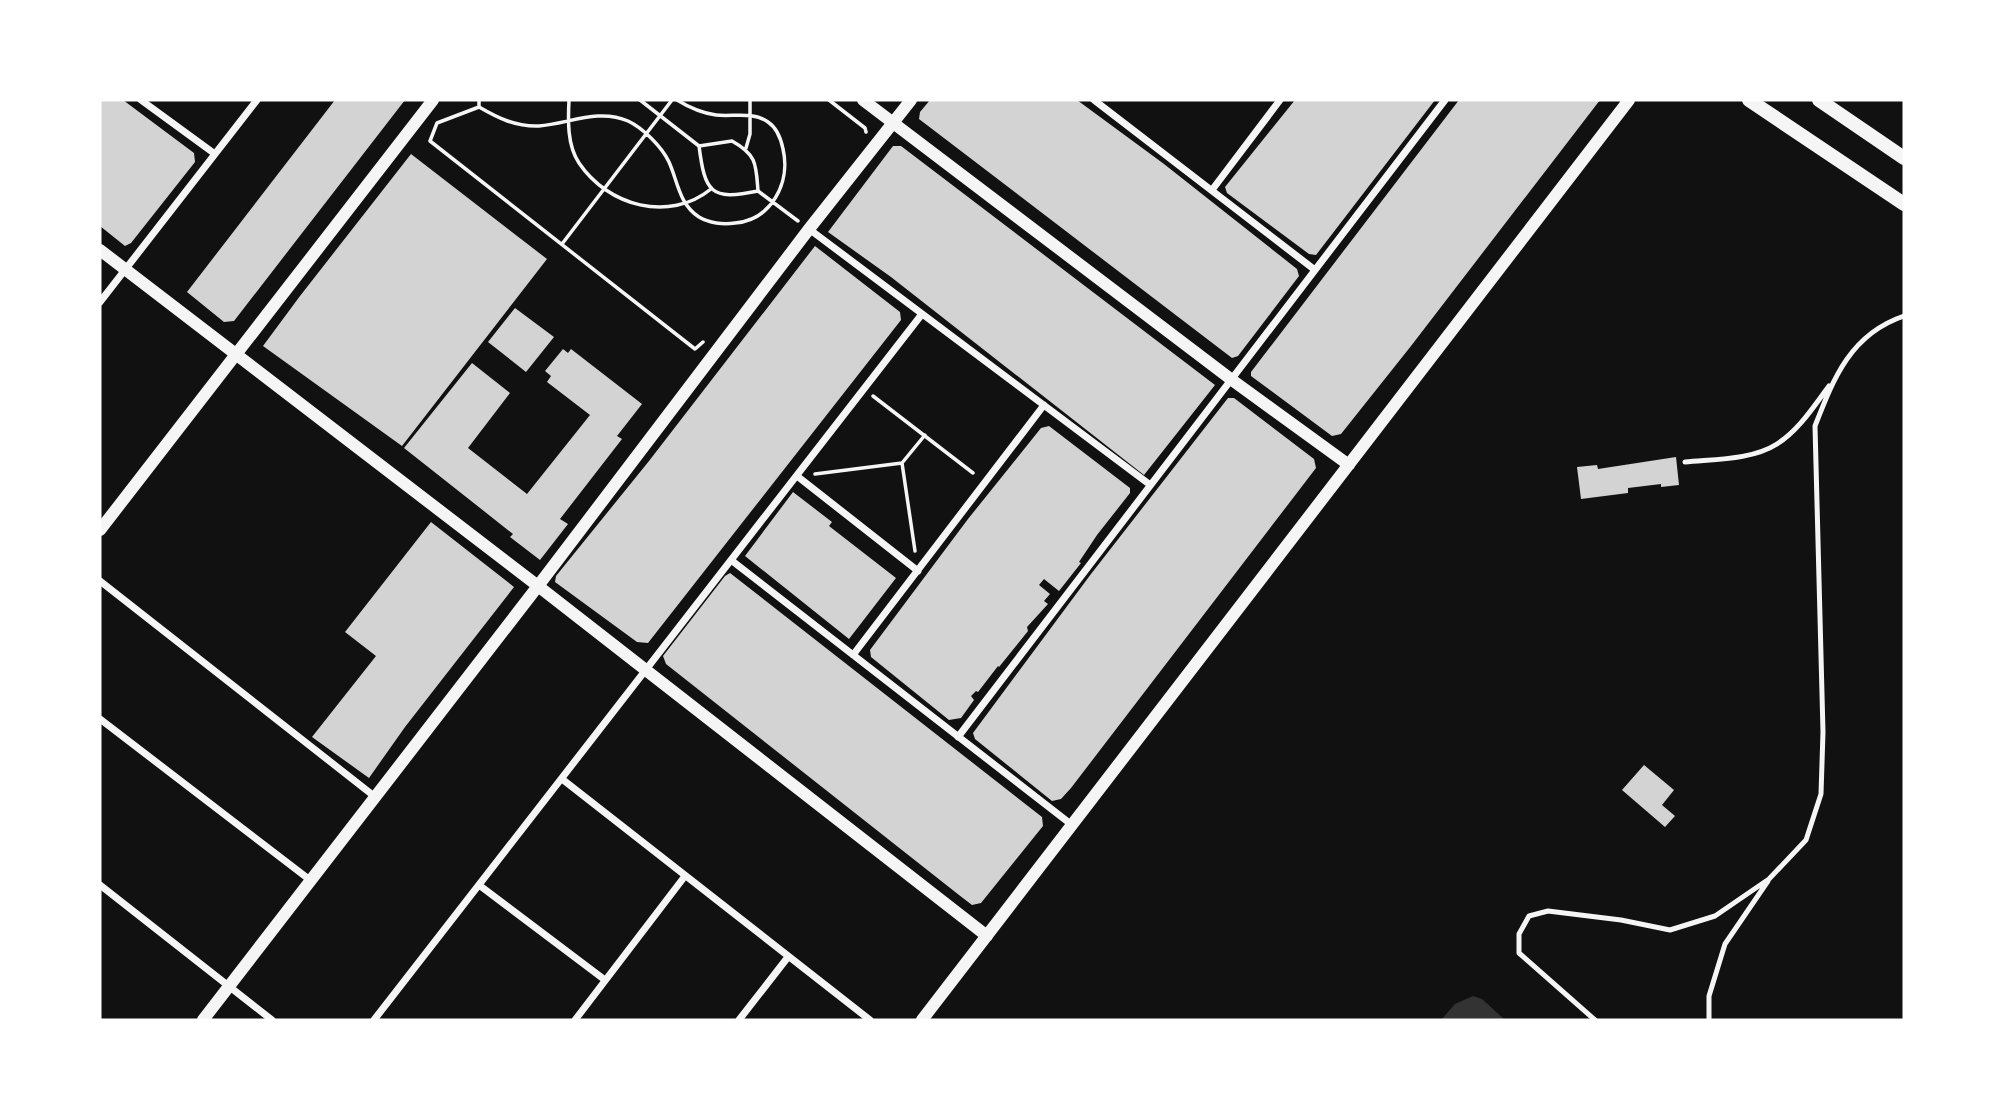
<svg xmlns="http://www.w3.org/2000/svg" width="2004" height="1120" font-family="Commissioner,sans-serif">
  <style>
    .water { fill: #333 }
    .building { fill: #d3d3d3 }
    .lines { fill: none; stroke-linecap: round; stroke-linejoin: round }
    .path { stroke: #f5f5f5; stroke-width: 3.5 }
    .service { stroke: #f5f5f5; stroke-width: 5 }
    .minor { stroke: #f5f5f5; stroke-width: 7 }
    .tertiary { stroke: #f5f5f5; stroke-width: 12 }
    .secondary { stroke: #f5f5f5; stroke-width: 14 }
  </style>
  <rect width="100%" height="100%" fill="#111"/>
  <path class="water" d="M1473 996 1482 999 1505 1020H1441L1455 1004Z"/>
  <path class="building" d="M100 100H123L194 153 195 162 131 243 125 246 100 226Z
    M335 100H405L234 321 224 322 187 292Z
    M930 100H1077L1164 164 1297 269 1299 276 1238 356 1232 358 919 119 920 112Z
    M1295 100H1435L1316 255 1309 254 1227 193 1225 187Z
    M1459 100H1600L1411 346 1341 434 1332 436 1251 376V372Z
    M893 146H901L1215 385 1144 475 891 277 828 232Z
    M411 154 547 259 402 446 263 346 300 296Z
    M815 246 900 312 901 320 648 643 637 642 555 582 556 576 649 461Z
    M515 308 554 337 526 372 488 342Z
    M563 349 568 353 571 349 642 404 617 436 622 439 560 519 568 524 540 560 510 537 513 534 404 448 472 363 510 393 468 448 527 494 590 415 547 382 551 376 545 371Z
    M1228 398H1234L1314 459 1316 468 1071 788 1061 799 1052 801 975 739 973 733 1091 574Z
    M1049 426 1130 488V493L1097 535 1079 562 1081 563 1059 591 1044 579 1039 585 1050 594 1044 601 1048 604 1027 627 1028 631 999 667 998 666 978 692 976 691 971 696 974 700 961 718 949 720 871 657 870 650 968 519 1041 428Z
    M1676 457 1679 485 1661 487V484L1628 488V493L1581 499 1577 467 1597 465 1598 469Z
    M793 492 832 522 829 526 896 578 849 639 745 556Z
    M431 522 514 587 405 727 369 778 312 737 376 656 345 632Z
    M730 573 1042 817 1043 826 981 903 972 905 959 895 666 664 663 656 725 576Z
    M1644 765 1674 790 1662 805 1675 816 1665 827 1622 790Z"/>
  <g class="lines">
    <path class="path" d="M479 100V107L437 123 430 141 695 349 703 342
      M569 100C568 120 567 145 579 163 608 206 669 223 711 189
      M640 100 699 146
      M829 100 865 128 866 132
      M479 107C498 118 516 127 539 126 568 124 598 108 628 121 643 128 662 147 669 162 678 182 679 204 699 217 709 223 723 225 735 223 771 220 791 183 783 149 781 139 777 128 768 122 753 111 733 117 716 115 701 113 690 108 677 100
      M732 141C757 155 756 164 758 191 710 201 705 192 699 146Z
      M746 148 750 134V100
      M758 191 798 221
      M562 244 672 100
      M873 396 973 473
      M902 463 925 435
      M815 474 902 463 915 551"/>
    <path class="service" d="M1685 462C1715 459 1752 460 1777 444 1799 430 1814 406 1829 386
      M1595 1020 1519 953V934L1529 916 1548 911 1621 920 1670 930 1715 916 1769 879 1806 840 1821 794 1823 732 1815 426C1834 377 1851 334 1904 316
      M1709 1020V996L1725 944 1768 881"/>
    <path class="minor" d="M141 100 215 154
      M1094 100 1315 270
      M1212 190 1280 100
      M809 229 1149 484
      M100 302 257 100
      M797 476 918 571
      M731 560 1072 825
      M100 581 374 796
      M853 655 1044 405
      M100 719 310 880
      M958 737 1445 100
      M562 779 870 1020
      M100 885 272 1020
      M479 885 605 980
      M374 1020 922 314
      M575 1020 685 876
      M739 1020 788 957"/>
    <path class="tertiary" d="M863 100 1232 380 1349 465
      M100 250 538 586 987 936
      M100 530 433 100
      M203 1020 538 586 809 229 911 100
      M922 1020 1629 100"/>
    <path class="secondary" d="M1749 100 1904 204
      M1819 100 1904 158"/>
  </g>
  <rect width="2004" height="1120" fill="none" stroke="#ffffff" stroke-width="203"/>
</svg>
